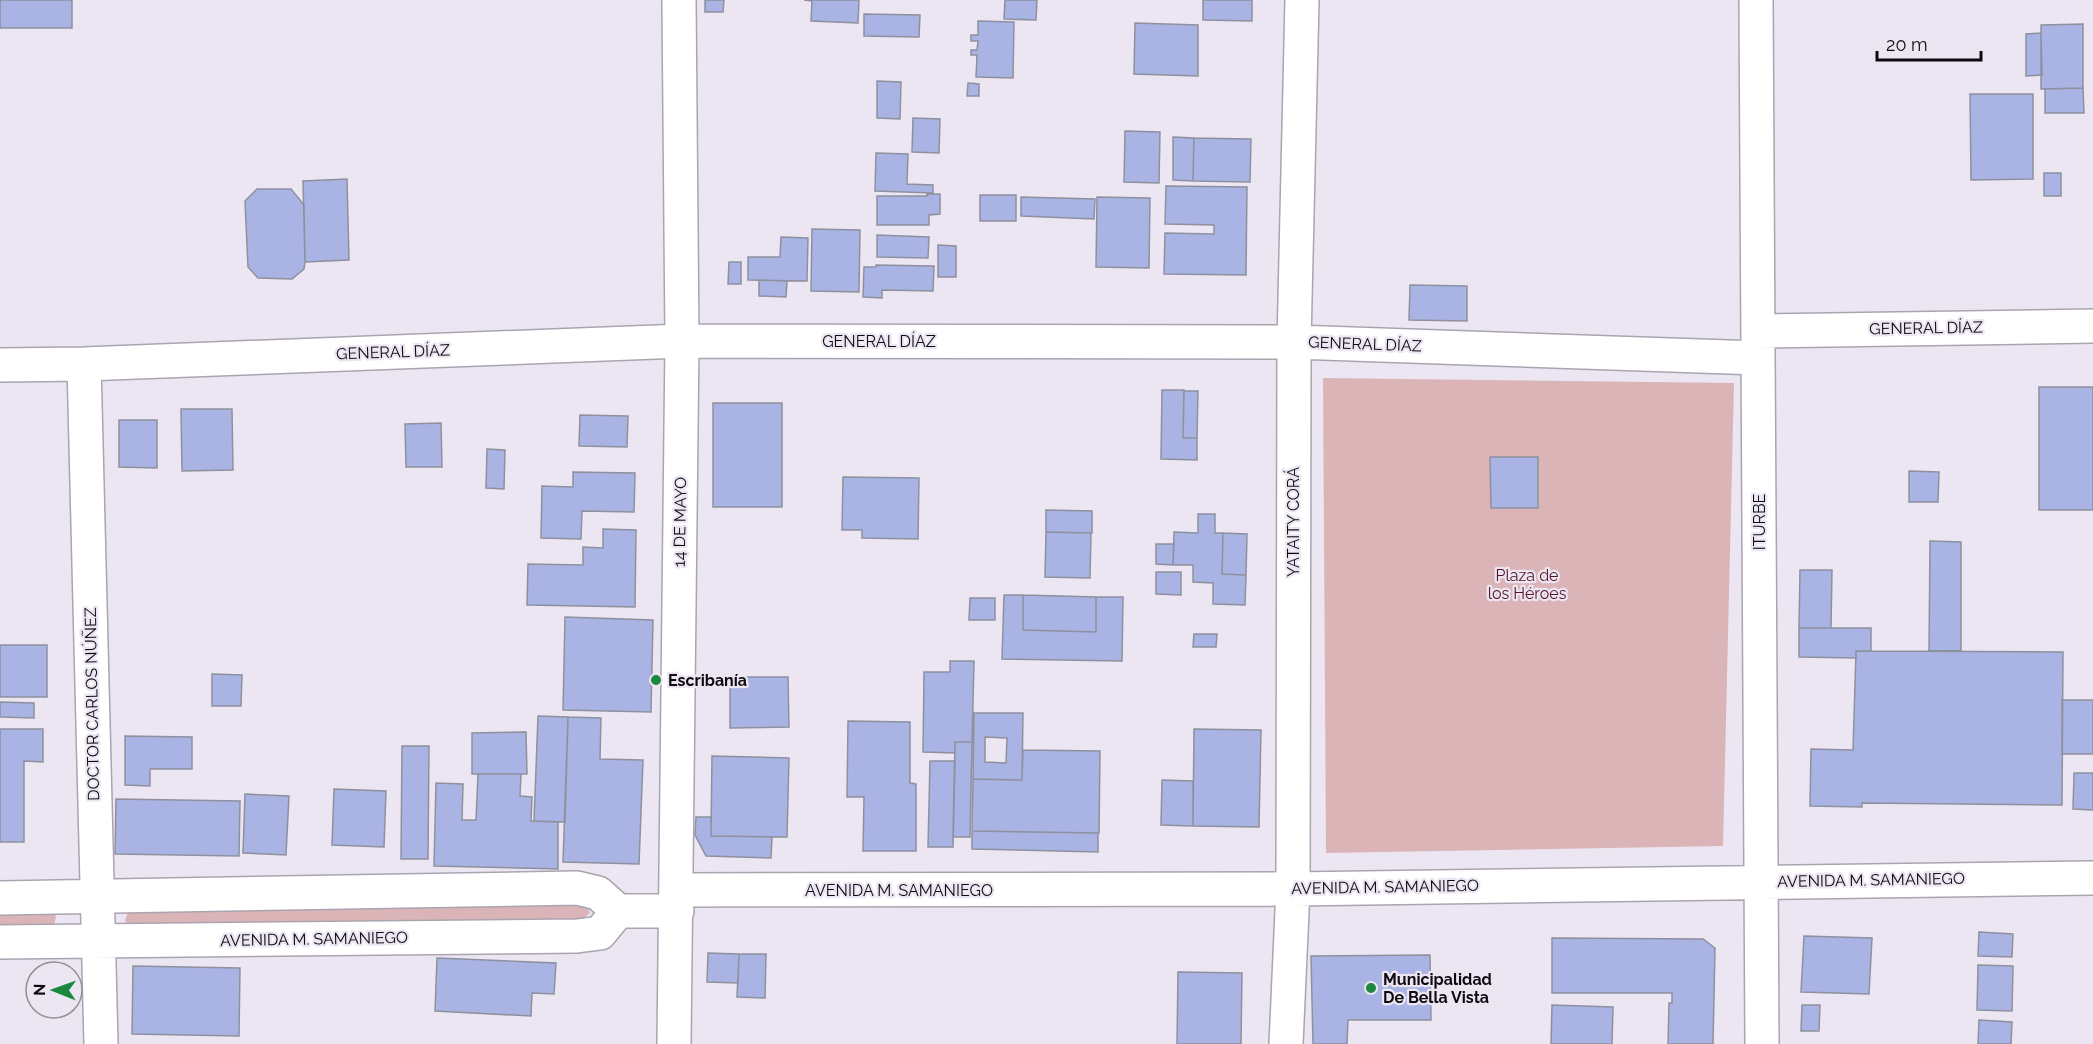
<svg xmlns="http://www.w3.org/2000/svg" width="2093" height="1044" font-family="Raleway,sans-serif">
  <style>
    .green { fill: #dbb4b8 }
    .building { fill: #a9b3e4; stroke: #8e919d; stroke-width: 1.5; fill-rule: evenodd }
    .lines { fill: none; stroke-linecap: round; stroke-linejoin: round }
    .minor-casing { stroke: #aaa4b0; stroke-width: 36 }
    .minor { stroke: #fff; stroke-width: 33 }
    .poi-dot { fill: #1b883f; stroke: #ece6f3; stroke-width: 2 }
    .labels { text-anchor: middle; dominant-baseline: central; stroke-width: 4.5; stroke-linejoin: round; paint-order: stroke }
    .street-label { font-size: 16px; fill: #0d0b0f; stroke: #ece6f3 }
    .park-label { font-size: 16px; fill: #581324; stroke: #ece6f3 }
    .poi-label { font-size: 16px; font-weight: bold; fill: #0d0b0f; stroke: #ece6f3; text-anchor: start }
  </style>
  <rect width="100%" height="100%" fill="#ece6f3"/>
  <path class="green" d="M1323 378 1734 383 1723 846 1326 853Z
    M583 904 587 906 590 913 583 919 130 925 125 921 128 912Z
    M0 912 54 913 56 917 54 925 0 927Z"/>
  <path class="building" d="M0 0H72V28H0Z
    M705 0H724L723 12H705Z
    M804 0H859L858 23 811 21 812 1Z
    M1005 0H1037L1036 20 1004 19Z
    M1203 0H1252V21L1203 20Z
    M864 14 920 15 919 37 864 36Z
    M978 21 1014 22 1013 78 976 77 977 55H971V50H977L978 41H971V35H978Z
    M1135 23 1198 25V76L1134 74Z
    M2083 24V88L2041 89V25Z
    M2041 33 2042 75 2026 76V34Z
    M877 81 901 82 900 119 877 118Z
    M968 83 979 84V96H967Z
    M2083 88 2084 113H2045V89Z
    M1970 94H2033V179L1971 180Z
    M913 118 940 119 939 153 912 152Z
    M1125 131 1160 132 1159 183 1124 182Z
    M1173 137 1194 138 1193 181 1173 180Z
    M1194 138 1251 139 1250 182 1193 181Z
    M876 153 908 154 907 184 933 185V193L875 191Z
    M2044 173H2061V196H2044Z
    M347 179 349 260 305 262 303 181Z
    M1166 186 1247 187 1246 275 1164 274 1165 233 1214 234V225L1165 224Z
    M257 189H291L304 205 305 262 304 269 292 279 258 278 248 267 245 201Z
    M927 194H940V214L929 215V225H877V196H927Z
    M980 195H1016V221H980Z
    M1021 197 1095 199 1094 219 1021 216Z
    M1097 197 1150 198 1149 268 1096 267Z
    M812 229 860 230 859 292 811 291Z
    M877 235 929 237 928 258 877 257Z
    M781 237 808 238 807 281 748 280V257H780Z
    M938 245 956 246V277H938Z
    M729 262H741V284H728Z
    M876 265 934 266 933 291 882 290V298L863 297 864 267H876Z
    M759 280 787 281 786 297 759 296Z
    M1410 285 1467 286V321L1409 320Z
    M2039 387H2093V510H2039Z
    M1162 390H1184L1183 438H1197V460L1161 459Z
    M1184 391H1198L1197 438H1183Z
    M713 403H782V507H713Z
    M181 409H232L233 470 182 471Z
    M580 415 628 416 627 447 579 446Z
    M119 420H157V468L119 467Z
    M441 423 442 467H406L405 424Z
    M487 449 505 450 504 489 486 488Z
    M1490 457H1538V508H1491Z
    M1909 471 1939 472 1938 502H1909Z
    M573 472 635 473 634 512 582 511 581 539 541 538 542 486 573 487Z
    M843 477 919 478 918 539 862 538V530H842Z
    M1046 510 1092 511V533L1046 532Z
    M1198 514H1215V533H1223L1222 574 1246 575 1245 605 1213 604V583L1193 582V565H1173L1174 532 1198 533Z
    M603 529 636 530 635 607 527 605 528 564 583 565V547L603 548Z
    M1046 532 1091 533 1090 578 1045 577Z
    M1223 533 1247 534 1246 575 1222 574Z
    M1930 541 1961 542V651H1929Z
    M1156 544H1174L1173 565 1156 564Z
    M1800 570H1832L1831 628H1799Z
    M1156 572H1181V595L1156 594Z
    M1004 595H1023V630L1096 632V597H1123L1122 661 1002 659Z
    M1023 595 1096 597V632L1023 630Z
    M970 598H995V620H969Z
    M565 617 653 620 651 712 563 710Z
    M1799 628H1871V651H1856V658L1799 657Z
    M1194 634H1217L1216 647H1193Z
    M0 645H47V697H0Z
    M1856 651 2063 652 2062 805 1862 803V807L1810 806 1811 749 1853 750Z
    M950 661H974L972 742H955V753L923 752 924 672H950Z
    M212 674 242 675 241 706H212Z
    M730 677H788L789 727 730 728Z
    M2062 700H2093V754H2062Z
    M0 702 34 703V718L0 717Z
    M974 713H1023L1022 780 973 779ZM985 737 1007 738 1006 763 985 762Z
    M538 716 568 717 565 822 534 821Z
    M568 717 601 718 600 759 643 760 639 864 563 862Z
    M848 721 910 722V783L916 784V851H863L864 797H847Z
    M0 729H43V762L24 761V842H0Z
    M1194 729 1261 730 1259 827 1193 826Z
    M526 732 527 774H472V733Z
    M125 736 192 737V769H150V786L125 785Z
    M955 742H972L970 837H953Z
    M402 746H429L428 859H401Z
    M1023 750 1100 751 1099 833 972 831 973 779 1022 780Z
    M712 756 789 758 787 837 711 836Z
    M930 761H955L953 847H928Z
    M2074 773H2093V810L2073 809Z
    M478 774H521L520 796 532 797 531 821 558 822V869L434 866 436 783 463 784 462 820H476Z
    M1162 780 1193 781V826L1161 825Z
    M334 789 386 791 384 847 332 845Z
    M245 794 289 796 286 855 243 853Z
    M116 799 240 801 239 856 115 854Z
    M696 817H711V836L772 837 771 858 706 856 695 835Z
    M972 831 1098 833V852L972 849Z
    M1979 932 2013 934 2012 957 1978 956Z
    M1804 936 1872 938 1869 994 1801 992Z
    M1552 938 1703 939 1715 948 1713 1044H1668L1669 1003H1672V993H1552Z
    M708 953 739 954 738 983 707 982Z
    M739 954H766L765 998 737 997Z
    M1430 955 1431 1020H1348L1347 1044H1313L1311 956Z
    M437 958 556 963 554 994 532 993 531 1016 435 1011Z
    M1978 965 2013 966 2012 1011 1977 1010Z
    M133 966 240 968 239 1036 132 1034Z
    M1178 972 1242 973 1241 1044H1177Z
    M1552 1005 1613 1007 1612 1044H1551Z
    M1802 1005H1820L1819 1031H1801Z
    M1979 1020 2012 1022 2011 1044H1978Z"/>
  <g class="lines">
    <defs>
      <path id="minor" d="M1756 0 1762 1044
        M1758 331 2093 326
        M84 364 101 1044
        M0 365 84 364 682 341 1294 342 1758 358
        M677 890 1293 889 2093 878
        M0 898 577 888 598 893 618 911H677
        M0 942 577 936 600 933 618 911
        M674 1044 682 341 679 0
        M1286 1044 1293 889 1294 342 1302 0"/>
    </defs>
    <use href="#minor" class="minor-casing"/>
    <use href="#minor" class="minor"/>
  </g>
  <g class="poi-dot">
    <circle cx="656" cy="680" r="6"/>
    <circle cx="1371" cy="988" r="6"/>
  </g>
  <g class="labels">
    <g class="street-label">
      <text transform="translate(1926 328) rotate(-1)">GENERAL DÍAZ</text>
      <text x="879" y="341">GENERAL DÍAZ</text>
      <text transform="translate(1365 344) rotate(2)">GENERAL DÍAZ</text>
      <text transform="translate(393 352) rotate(-2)">GENERAL DÍAZ</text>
      <text transform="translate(680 522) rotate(-89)">14 DE MAYO</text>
      <text transform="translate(1293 522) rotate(-90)">YATAITY CORÁ</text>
      <text transform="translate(1759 522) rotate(-90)">ITURBE</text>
      <text transform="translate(92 704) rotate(-91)">DOCTOR CARLOS NÚÑEZ</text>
      <text transform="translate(1871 880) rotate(-1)">AVENIDA M. SAMANIEGO</text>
      <text transform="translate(1385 887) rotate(-1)">AVENIDA M. SAMANIEGO</text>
      <text x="899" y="890">AVENIDA M. SAMANIEGO</text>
      <text transform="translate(314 939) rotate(-1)">AVENIDA M. SAMANIEGO</text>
    </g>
    <g class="park-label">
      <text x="1527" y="575">Plaza de<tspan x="1527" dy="18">los Héroes</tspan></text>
    </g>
    <g class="poi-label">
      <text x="668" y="680">Escribanía</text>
      <text x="1383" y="979">Municipalidad<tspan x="1383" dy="18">De Bella Vista</tspan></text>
    </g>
  </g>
  <g transform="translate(54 990) rotate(271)"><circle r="28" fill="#ece6f3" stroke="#938e98" stroke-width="1.5"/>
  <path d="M0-4.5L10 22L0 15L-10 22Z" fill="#1b883f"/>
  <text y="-9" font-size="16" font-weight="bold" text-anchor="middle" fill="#0d0b0f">N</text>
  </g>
  <path d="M1877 51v9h104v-9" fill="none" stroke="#0d0b0f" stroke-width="3"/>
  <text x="1886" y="51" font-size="18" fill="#0d0b0f" stroke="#ece6f3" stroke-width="4.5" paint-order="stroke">20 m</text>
</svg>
